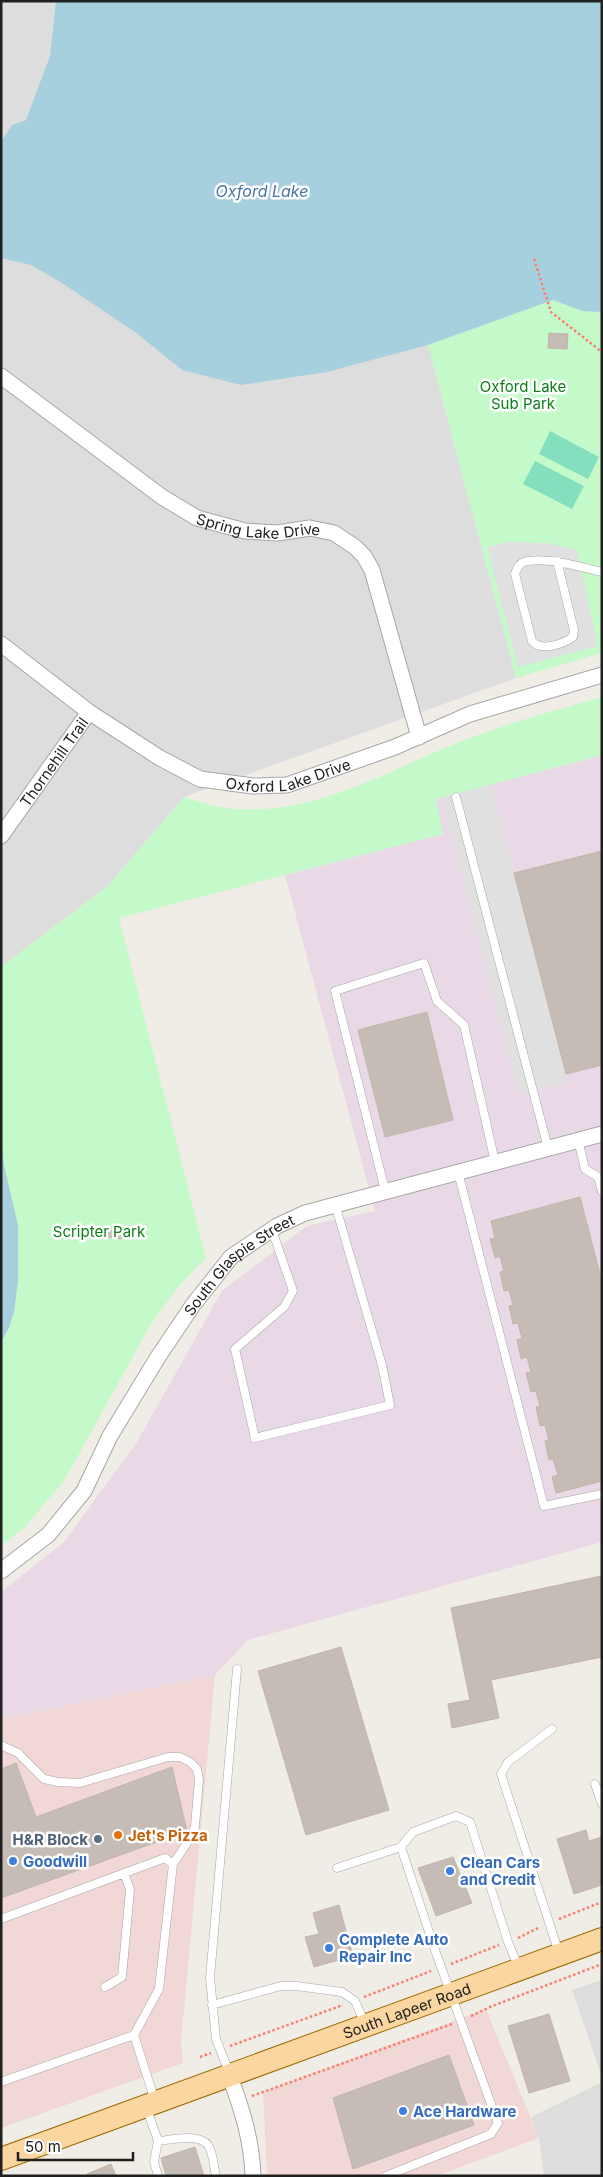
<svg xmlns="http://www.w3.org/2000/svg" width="603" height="2177" font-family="Inter,sans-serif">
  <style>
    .residential { fill: #dedddd }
    .commercial { fill: #f1d7d6 }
    .industrial { fill: #e9d8e6 }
    .park { fill: #c4fac9 }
    .pitch { fill: #84dfbe }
    .parking { fill: #e0e0e0 }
    .water { fill: #a7d0de }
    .building { fill: #c5bdb5; stroke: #c2b4a8 }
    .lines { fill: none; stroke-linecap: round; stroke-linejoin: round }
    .service-casing { stroke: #a7a7a7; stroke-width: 9 }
    .minor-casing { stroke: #a7a7a7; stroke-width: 17 }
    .primary-casing { stroke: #9c6c00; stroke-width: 24 }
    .path { stroke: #fa7f6d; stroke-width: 2.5; stroke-dasharray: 2.5 2.5; stroke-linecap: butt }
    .service { stroke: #fff; stroke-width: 8 }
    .minor { stroke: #fff; stroke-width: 15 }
    .primary { stroke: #fcd6a0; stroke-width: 22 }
    .food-dot { fill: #e8710a; stroke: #fff; stroke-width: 2 }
    .service-dot { fill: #5c6f8a; stroke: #fff; stroke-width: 2 }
    .shop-dot { fill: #3f7fe0; stroke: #fff; stroke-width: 2 }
    .labels { text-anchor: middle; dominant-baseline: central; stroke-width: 5; stroke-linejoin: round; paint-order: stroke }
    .park-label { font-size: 15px; fill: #0b8018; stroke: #fff }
    .street-label { font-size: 15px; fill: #202020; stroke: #fff }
    .food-label { font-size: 15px; font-weight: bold; fill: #c56008; stroke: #fff; text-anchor: start }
    .service-label { font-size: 15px; font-weight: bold; fill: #4e5e75; stroke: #fff; text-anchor: end }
    .shop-label { font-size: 15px; font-weight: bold; fill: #366cbe; stroke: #fff; text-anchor: start }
    .water-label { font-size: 16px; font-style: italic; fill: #4876a9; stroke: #fff }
  </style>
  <rect width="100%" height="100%" fill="#f0ede6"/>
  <path class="residential" d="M1 1H602L415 195 428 345 516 678 184 797 108 886 1 967Z
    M602 1980V2077L572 1990Z
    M602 2082V2176H544L539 2138 531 2117Z"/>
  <path class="commercial" d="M215 1675 181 2042 183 2063 1 2128V1719Z
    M486 2009 539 2138 436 2176H267L263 2092Z"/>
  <path class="industrial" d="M602 755V1542L248 1640 215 1675 1 1719V1592L64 1542 137 1442 222 1291 307 1226 375 1211 285 875 443 834 435 799Z"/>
  <path class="park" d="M553 300 582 311 599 312 602 315V653L516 678 428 345Z
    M602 697V755L436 799 443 834 119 918 206 1258 178 1287 151 1324 64 1481 24 1528 1 1546V967L108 886 184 797C198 801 211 806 225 808 311 818 380 774 457 743 504 724 553 711 602 697Z"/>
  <path class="pitch" d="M550 431 599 457 588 479 539 454Z
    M535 461 584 486 572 509 523 484Z"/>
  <path class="parking" d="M508 542 547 543 577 550 598 646 518 667 487 547Z
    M491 785 568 1082 519 1095 442 798Z"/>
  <path class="water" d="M56 1H602V315L599 312 582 311 553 300 428 345 327 372 241 385 182 370 135 332 62 283 31 265 1 258V142L12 125 26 120 50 56Z
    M1 1135 4 1165 18 1225V1282L14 1312 9 1328 1 1342Z"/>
  <path class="building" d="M549 333 568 334 567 349 548 348Z
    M602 851V1065L566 1074 514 873Z
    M427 1012 453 1120 385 1137 358 1030Z
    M580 1197 602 1282V1481L556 1493 552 1477 558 1475 553 1459 549 1460 545 1441 549 1440 545 1425 540 1426 536 1407 540 1406 536 1391 531 1392 526 1373 531 1372 527 1357 521 1359 517 1340 522 1338 518 1323 513 1324 509 1306 513 1305 509 1290 504 1291 500 1272 504 1271 500 1256 495 1258 490 1239 495 1238 491 1221Z
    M106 1227 125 1228 124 1239 106 1237Z
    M601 1576 602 1657 491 1680 499 1718 452 1728 448 1704 470 1700 451 1608Z
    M341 1647 389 1810 306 1835 258 1671Z
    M16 1763 36 1817 172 1767 187 1831 1 1898V1769Z
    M586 1830 589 1841 602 1837V1885L574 1894 557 1839Z
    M453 1857 472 1903 436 1916 418 1868Z
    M339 1905 353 1956 314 1967 305 1937 319 1934 313 1913Z
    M549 2014 570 2081 529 2093 508 2026Z
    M449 2055 474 2125 353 2169 333 2098Z
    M195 2147 204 2176H166L161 2158Z
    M111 2164 116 2176H87V2174Z"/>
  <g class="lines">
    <defs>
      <path id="service" d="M557 561 574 630 573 637C563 644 541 652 532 641L515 574C517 569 518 564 524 562 543 556 582 567 602 572
        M456 797 548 1148
        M578 1140 585 1169 598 1177 602 1191
        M458 1172 544 1506 602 1494
        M385 1190 335 991 424 963 437 1001 464 1025 495 1162
        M272 1230 293 1291 284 1307 235 1349 255 1438 390 1405 382 1365 335 1204
        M552 1729 508 1762 501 1774 559 1953
        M1 1745 18 1753 44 1779 58 1782 80 1783 168 1757H180L190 1762 197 1769 199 1780 195 1826 193 1834 173 1864 159 1989 134 2035
        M595 1784 602 1804
        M337 1868 401 1847
        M1 1919 165 1858 173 1864
        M105 1987 122 1977 130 1890 124 1873
        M212 2005 281 1986H296L342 1992 355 2001 365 2024
        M229 2072 216 2039 210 1978 237 1669
        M1 2082 134 2035 155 2101
        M147 2109 158 2141 154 2162 158 2176
        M158 2141C171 2140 198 2133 208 2145 213 2152 214 2167 216 2176
        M386 2176 491 2134 498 2123 436 1953 401 1847 413 1832 456 1816 470 1822 508 1942 519 1968"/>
      <g id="minor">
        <path id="s1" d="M1 376 162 497 197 518 245 531 277 533 310 528 334 533 355 547 364 556 372 570 419 737"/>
        <path id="s2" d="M1 644 89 712 160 758 200 779 253 786 287 785 395 747 470 714 602 675"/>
        <path id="s3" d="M1 836 89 712"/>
        <path id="s4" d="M1 1571 48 1535 84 1491 110 1436 158 1357 193 1305 231 1257 277 1226 305 1213 602 1134"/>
        <path d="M230 2077C242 2109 252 2141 253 2176"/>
      </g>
      <g id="primary">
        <path id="s5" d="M1 2159 602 1939"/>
      </g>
    </defs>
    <use href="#service" class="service-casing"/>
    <use href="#minor" class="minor-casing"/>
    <use href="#primary" class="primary-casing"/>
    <path class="path" d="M534 259 551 312 602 352
      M559 1919 602 1902
      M518 1938 540 1927
      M451 1964 499 1945
      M364 1997 431 1971
      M471 2016 490 2007 602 1964
      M230 2046 343 2005
      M200 2057 211 2053
      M252 2096 452 2024"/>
    <use href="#service" class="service"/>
    <use href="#minor" class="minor"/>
    <use href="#primary" class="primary"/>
  </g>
  <circle class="food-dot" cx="118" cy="1835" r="5"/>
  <circle class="service-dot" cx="98" cy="1839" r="5"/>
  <g class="shop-dot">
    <circle cx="13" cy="1861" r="5"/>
    <circle cx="450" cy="1871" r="5"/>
    <circle cx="329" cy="1948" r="5"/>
    <circle cx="403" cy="2111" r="5"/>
  </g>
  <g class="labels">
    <g class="park-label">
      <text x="523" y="386">Oxford Lake<tspan x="523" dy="17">Sub Park</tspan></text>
      <text x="99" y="1231">Scripter Park</text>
    </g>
    <g class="street-label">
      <text stroke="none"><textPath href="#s1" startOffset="305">Spring Lake Drive</textPath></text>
      <text stroke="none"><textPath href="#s3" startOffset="91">Thornehill Trail</textPath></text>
      <text stroke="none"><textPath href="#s2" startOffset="331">Oxford Lake Drive</textPath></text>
      <text stroke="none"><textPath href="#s4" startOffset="394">South Glaspie Street</textPath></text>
      <text stroke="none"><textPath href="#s5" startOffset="432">South Lapeer Road</textPath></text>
    </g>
    <g class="food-label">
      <text x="128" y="1835">Jet's Pizza</text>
    </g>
    <g class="service-label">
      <text x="88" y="1839">H&amp;R Block</text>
    </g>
    <g class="shop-label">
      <text x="23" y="1861">Goodwill</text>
      <text x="460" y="1862">Clean Cars<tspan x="460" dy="17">and Credit</tspan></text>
      <text x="339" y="1939">Complete Auto<tspan x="339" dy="17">Repair Inc</tspan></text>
      <text x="413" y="2111">Ace Hardware</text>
    </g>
    <g class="water-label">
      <text x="262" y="191">Oxford Lake</text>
    </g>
  </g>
  <rect width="603" height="2177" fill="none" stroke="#202020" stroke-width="5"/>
  <path d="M18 2152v8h115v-8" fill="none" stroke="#202020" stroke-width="2.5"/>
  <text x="25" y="2152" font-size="15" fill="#202020" stroke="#ffffff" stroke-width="4" paint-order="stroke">50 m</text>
</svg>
